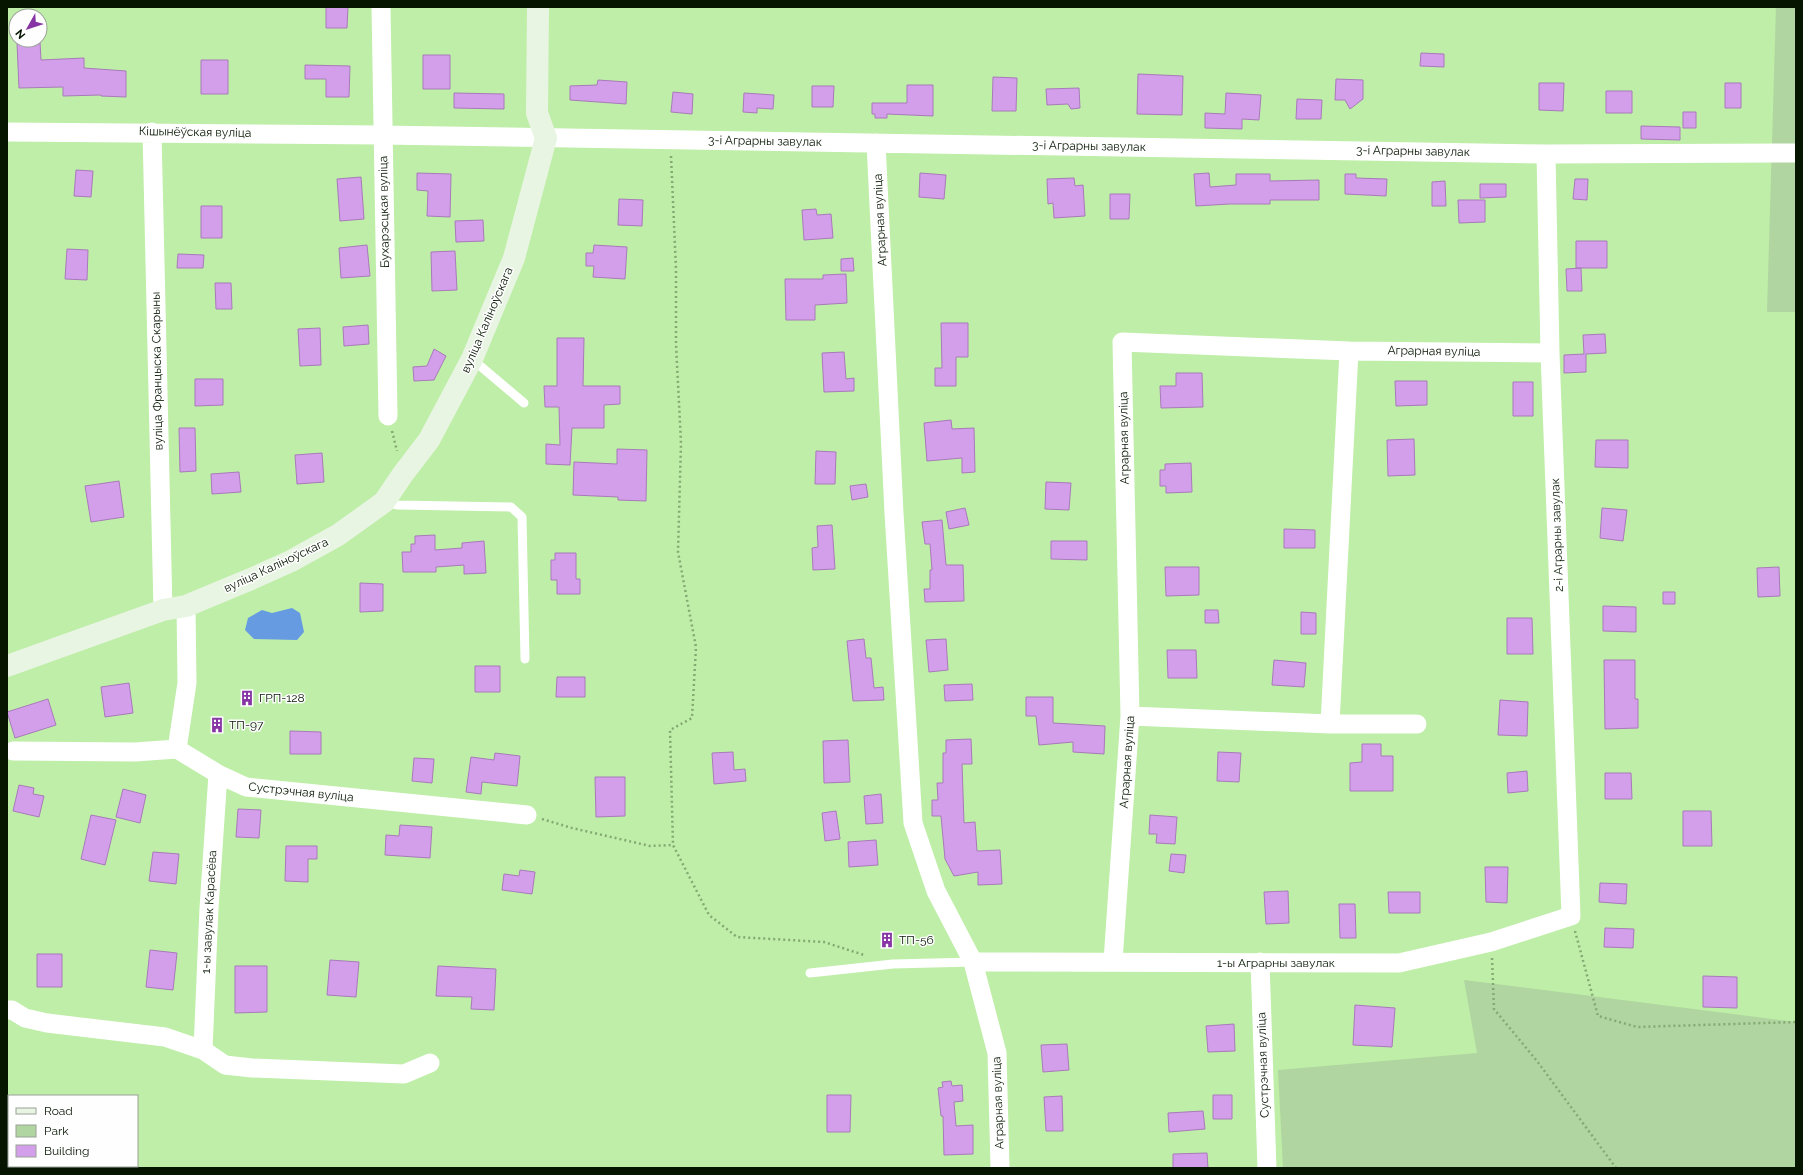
<svg xmlns="http://www.w3.org/2000/svg" width="1803" height="1175" font-family="Raleway,sans-serif">
  <style>
    .green { fill: #b0d5a0 }
    .water { fill: #669be2 }
    .building { fill: #d49fea; stroke: #a87aba }
    .lines { fill: none; stroke-linecap: round; stroke-linejoin: round }
    .path { stroke: #84a972; stroke-width: 2.5; stroke-dasharray: 2 3; stroke-linecap: butt }
    .lane { stroke: #fff; stroke-width: 9 }
    .street { stroke: #fff; stroke-width: 19 }
    .secondary { stroke: #e9f5e3; stroke-width: 22 }
    .labels { text-anchor: middle; dominant-baseline: central; stroke-width: 3; stroke-linejoin: round; paint-order: stroke }
    .street-label { font-size: 12px; fill: #051500; stroke: #fefefe }
    .poi-label { font-size: 12px; fill: #051500; stroke: #fefefe; text-anchor: start }
  </style>
  <rect width="100%" height="100%" fill="#beeea7"/>
  <path class="green" d="M1776 7H1796V312H1767Z
    M1464 980 1796 1022V1168H1283L1278 1070 1477 1053Z"/>
  <path class="water" d="M292 608 300 613 304 632 297 640 254 639 245 630 248 618 262 610 272 613Z"/>
  <path class="building" d="M326 7H348L347 28H326Z
    M40 42 41 60 84 58V68L126 71V97L101 96V95L63 96V87L19 88 17 43Z
    M1421 53 1444 54V67L1420 66Z
    M423 55H450V89H423Z
    M201 60H228V94H201Z
    M305 65 350 66 349 97H326V79H305Z
    M1138 74 1183 76 1182 115 1137 114Z
    M993 77 1017 78 1016 111H992Z
    M1336 79 1363 80V99L1350 109 1345 100H1335Z
    M598 80 627 82 626 104 570 100V86L597 85Z
    M1539 83H1564L1563 111 1539 110Z
    M1725 83H1741V108H1725Z
    M907 85H933V116L887 114V118H875V114H872V103H907Z
    M812 86H834L833 107H812Z
    M1079 88 1080 108 1071 109 1068 104 1047 105 1046 89Z
    M1606 91H1632V113H1606Z
    M673 92 693 94 692 114 671 112Z
    M454 93 504 94V109L454 108Z
    M744 93 774 95 773 109 757 108V113L743 112Z
    M1226 93 1261 95 1259 120 1242 119V129L1205 128V113L1225 114Z
    M1297 99 1322 100 1321 119H1296Z
    M1683 112H1696V128H1683Z
    M1641 126 1680 127V140L1641 139Z
    M76 170 93 171 91 197 74 196Z
    M417 173 451 174 450 217 427 216 428 191 417 190Z
    M920 173 946 175 944 199 919 197Z
    M1209 173 1210 187 1236 185V174H1270V181L1319 180V200H1270V204H1229L1196 206 1194 174Z
    M1345 174H1356V178L1387 179 1386 196 1345 194Z
    M361 177 364 219 340 221 337 179Z
    M1074 178 1075 186 1083 185 1085 216 1054 218 1053 203 1048 204 1047 179Z
    M1575 179H1588L1587 200 1573 199Z
    M1445 181 1446 206H1432V182Z
    M1480 184H1506V197L1480 198Z
    M1110 194H1130L1129 219H1110Z
    M619 199 643 200 642 226 618 225Z
    M1458 200H1485V222L1459 223Z
    M201 206H222V238H201Z
    M816 209 817 215 831 214 833 238 804 240 802 210Z
    M483 220 484 241 456 242 455 221Z
    M1576 241H1607V268H1576Z
    M367 245 370 276 341 278 339 248Z
    M594 245 627 247 625 279 593 277 594 266H586V253H593Z
    M67 249 88 250 87 280 65 279Z
    M455 251 457 290 432 291 431 252Z
    M178 254 204 255 203 268H177Z
    M853 258 854 271H841V259Z
    M1581 268 1582 291H1567L1566 269Z
    M846 274 847 303 815 305V320H786L785 279H823V275Z
    M215 283H231L232 309H216Z
    M941 323H968V357H956V386H935V368H942Z
    M368 325 369 344 344 346 343 327Z
    M320 328 321 365 300 366 298 329Z
    M1605 334 1606 353 1586 354V372L1564 373V355L1584 354 1583 335Z
    M557 338H584L583 386H620V404L604 405V428H572L570 465 546 464V444L560 445 559 407H545L544 386H557Z
    M434 349 446 356 434 380 414 381 413 367 427 366Z
    M844 352 846 379 854 378V391L824 392 822 353Z
    M1176 373H1202L1203 407 1161 408 1160 386H1176Z
    M195 379H223V405L195 406Z
    M1395 381H1427V405L1396 406Z
    M1513 382H1533V416H1513Z
    M951 420 952 429 974 428 975 472 962 473V458L927 461 924 423Z
    M179 428H195L196 471 180 472Z
    M1414 439 1415 475 1388 476 1387 440Z
    M1596 440H1628V468L1595 467Z
    M617 449 647 450 646 501 618 500V497L573 495 574 462 617 464Z
    M816 451 836 452 835 484H815Z
    M322 453 324 482 297 484 295 455Z
    M1191 463 1192 492 1166 493V486H1160V470H1165V464Z
    M239 472 241 492 212 494 211 474Z
    M119 481 124 517 91 522 85 486Z
    M1046 482 1071 483 1069 510 1045 509Z
    M866 484 868 497 852 500 850 486Z
    M965 508 969 525 949 529 946 512Z
    M1602 508 1627 510 1623 541 1600 538Z
    M942 520 946 565H963L964 601 925 602 924 589H930V570H932L930 544H925L922 522Z
    M832 525 835 569 813 570 812 548 818 547 817 526Z
    M1284 529 1315 530V548H1284Z
    M435 535V550L462 548V543L484 541 486 573 464 574V565L436 567V572H403L402 552H411V544H415V536Z
    M1051 541H1087V560L1051 559Z
    M555 553H576V579H580V594H557V580H551V560H555Z
    M1165 567H1199V595L1166 596Z
    M1779 567 1780 596 1758 597 1757 568Z
    M360 583 383 584V611L360 612Z
    M1663 592H1675V604H1663Z
    M1603 606 1636 607V632L1603 631Z
    M1205 610H1218L1219 623H1205Z
    M1301 612 1316 613V634H1301Z
    M1507 618H1532L1533 654H1507Z
    M864 639 866 658H871L874 688 883 687 884 700 853 701 847 641Z
    M946 639 948 670 929 672 926 640Z
    M1167 650H1196L1197 678H1168Z
    M1274 660 1306 663 1304 687 1272 685Z
    M1604 660H1635V699H1638V728L1605 729Z
    M475 666H500V692H475Z
    M557 677H585V697H556Z
    M129 683 133 713 105 717 101 687Z
    M972 684 973 700 945 701 944 685Z
    M1026 697H1053V723L1105 726 1104 754 1073 752V742L1039 745 1036 716H1026Z
    M48 699 56 725 15 738 7 712Z
    M1500 700 1528 702 1527 736 1498 735Z
    M290 731 321 732V754H290Z
    M971 739 972 764H962L964 823 975 822 977 851 1000 850 1002 884 978 885V872L954 876 945 859 941 816H932V800H938L937 783H943V753H946V740Z
    M848 740 850 782 824 783 823 741Z
    M1362 744H1381V756H1393V791H1350V763L1362 762Z
    M733 752 734 770 745 769 746 781 714 784 712 753Z
    M1218 752 1241 753 1239 782 1217 781Z
    M495 753 520 756 517 786 482 782 481 794 466 792 471 757 494 760Z
    M414 758 434 759 432 783 412 781Z
    M1527 771 1528 791 1508 793 1507 773Z
    M1605 773H1631L1632 799H1605Z
    M595 777H625V816L596 817Z
    M19 785 34 788 33 794 44 796 39 817 13 811Z
    M123 789 146 795 140 823 116 817Z
    M881 794 883 823 866 824 864 796Z
    M238 809 261 810 259 838 236 837Z
    M836 811 840 839 825 841 822 813Z
    M1683 811H1711L1712 846H1683Z
    M91 815 116 820 105 865 81 859Z
    M1150 815 1177 817 1175 844 1156 843 1157 834H1149Z
    M400 825 432 827 430 858 385 855 386 835 399 836Z
    M876 840 878 865 849 867 848 842Z
    M286 846H317V859H308V882L285 881Z
    M153 852 179 854 176 884 149 881Z
    M1171 854 1186 855 1184 873 1169 871Z
    M1485 867H1508L1507 903 1486 902Z
    M520 870 535 872 532 894 502 890 504 874 519 876Z
    M1600 883 1627 884 1626 904 1599 902Z
    M1288 891 1289 923 1266 924 1264 892Z
    M1388 892H1420V913H1389Z
    M1339 904H1355L1356 938H1340Z
    M1605 928 1634 929 1633 948 1604 947Z
    M150 950 177 953 173 990 146 987Z
    M37 954H62V987H37Z
    M330 960 359 962 356 997 327 995Z
    M235 966H267V1012L235 1013Z
    M438 966 496 969 494 1010 471 1009 472 997 436 996Z
    M1703 976 1737 977V1008L1703 1007Z
    M1355 1005 1395 1008 1392 1047 1353 1045Z
    M1234 1024 1235 1051 1208 1052 1206 1026Z
    M1067 1044 1069 1070 1043 1072 1041 1045Z
    M951 1081 952 1086 962 1085 963 1101 954 1102 956 1126 973 1125V1154L944 1155 943 1116H941L938 1088 943 1087 942 1082Z
    M827 1095H851L850 1132H827Z
    M1213 1095H1232V1119H1213Z
    M1062 1096 1063 1131H1046L1044 1097Z
    M1203 1111 1205 1129 1169 1132 1168 1113Z
    M1207 1153 1208 1168H1173V1154Z"/>
  <g class="lines">
    <path class="path" d="M671 156 676 269V344L681 443 678 552 696 647 692 718 670 730 673 845
      M392 431 397 451
      M542 819 572 828 650 846 673 845 709 915 737 937 824 942 864 955
      M1575 931 1598 1016 1637 1027 1796 1022
      M1492 958 1494 1009 1537 1061 1616 1168"/>
    <path class="lane" d="M472 359 524 403
      M384 502 398 505 511 507 522 517 525 659
      M810 973 893 964 973 962"/>
    <path class="street" d="M381 7 388 416
      M7 132 382 135 1546 154 1796 153
      M152 132 163 610
      M876 143 894 513 913 823 936 891 973 962 997 1053 1000 1168
      M1130 716 1330 724H1417
      M1330 724 1349 351
      M177 749 187 683 186 606
      M13 751 135 752 177 749 218 774 246 787 527 815
      M1113 961 1130 716 1122 342 1349 351 1550 353
      M973 962 1399 963 1491 942 1571 916 1550 353 1546 154
      M1260 962 1267 1168
      M7 1010H12L25 1018 47 1023 165 1037 203 1050 225 1065 252 1068 404 1074 430 1063
      M203 1050 209 908 218 774"/>
    <path class="secondary" d="M7 666 163 610 186 606 251 579 291 561 338 535 384 502 403 474 429 440 472 359 514 258 546 138 537 113 538 7"/>
  </g>
  <defs>
    <symbol id="building-bare" viewBox="-9 -9 18 18"><path d="M-4-6H4V6H1V3H-1V6H-4ZM-2.5-4.3h1.7v1.8h-1.7ZM.8-4.3h1.7v1.8H.8ZM-2.5-1h1.7V.8h-1.7ZM.8-1h1.7V.8H.8Z" fill="#8735a4" stroke="#fefefe" stroke-width="2.5" paint-order="stroke"/></symbol>
  </defs>
  <g fill-rule="evenodd">
    <use href="#building-bare" x="236" y="687" width="22" height="22"/>
    <use href="#building-bare" x="206" y="714" width="22" height="22"/>
    <use href="#building-bare" x="876" y="929" width="22" height="22"/>
  </g>
  <g class="labels">
    <g class="street-label">
      <text transform="translate(195 132) rotate(1)">Кішынёўская вуліца</text>
      <text transform="translate(765 141) rotate(1)">3-і Аграрны завулак</text>
      <text transform="translate(1089 146) rotate(1)">3-і Аграрны завулак</text>
      <text transform="translate(1413 151) rotate(1)">3-і Аграрны завулак</text>
      <text transform="translate(384 212) rotate(-91)">Бухарэсцкая вуліца</text>
      <text transform="translate(880 220) rotate(-93)">Аграрная вуліца</text>
      <text transform="translate(487 320) rotate(-67)">вуліца Каліноўскага</text>
      <text transform="translate(1434 351) rotate(1)">Аграрная вуліца</text>
      <text transform="translate(157 371) rotate(-91)">вуліца Францыска Скарыны</text>
      <text transform="translate(1124 438) rotate(-91)">Аграрная вуліца</text>
      <text transform="translate(1557 535) rotate(-92)">2-і Аграрны завулак</text>
      <text transform="translate(276 565) rotate(-25)">вуліца Каліноўскага</text>
      <text transform="translate(1127 762) rotate(-86)">Аграрная вуліца</text>
      <text transform="translate(301 792) rotate(6)">Сустрэчная вуліца</text>
      <text transform="translate(209 912) rotate(-87)">1-ы завулак Карасёва</text>
      <text x="1276" y="963">1-ы Аграрны завулак</text>
      <text transform="translate(1263 1065) rotate(-92)">Сустрэчная вуліца</text>
      <text transform="translate(998 1103) rotate(-92)">Аграрная вуліца</text>
    </g>
    <g class="poi-label">
      <text x="259" y="698">ГРП-128</text>
      <text x="229" y="725">ТП-97</text>
      <text x="899" y="940">ТП-56</text>
    </g>
  </g>
  <rect width="1803" height="1175" fill="none" stroke="#051500" stroke-width="16"/>
  <rect x="8" y="1095" width="130" height="72" fill="#fefefe" stroke="#9aa198"/>
  <rect x="16" y="1108" width="20" height="6" fill="#e9f5e3" stroke="#9aa198"/>
  <text x="44" y="1115" font-size="12" fill="#051500">Road</text>
  <rect x="16" y="1125" width="20" height="12" fill="#b0d5a0" stroke="#9aa198"/>
  <text x="44" y="1135" font-size="12" fill="#051500">Park</text>
  <rect x="16" y="1145" width="20" height="12" fill="#d49fea" stroke="#9aa198"/>
  <text x="44" y="1155" font-size="12" fill="#051500">Building</text>
  <g transform="translate(28 28) rotate(231)"><circle r="19" fill="#fefefe" stroke="#9aa198"/>
  <path d="M0-3L7 15L0 10L-7 15Z" fill="#8735a4"/>
  <text y="-6" font-size="11" font-weight="bold" text-anchor="middle" fill="#051500">N</text>
  </g>
</svg>
